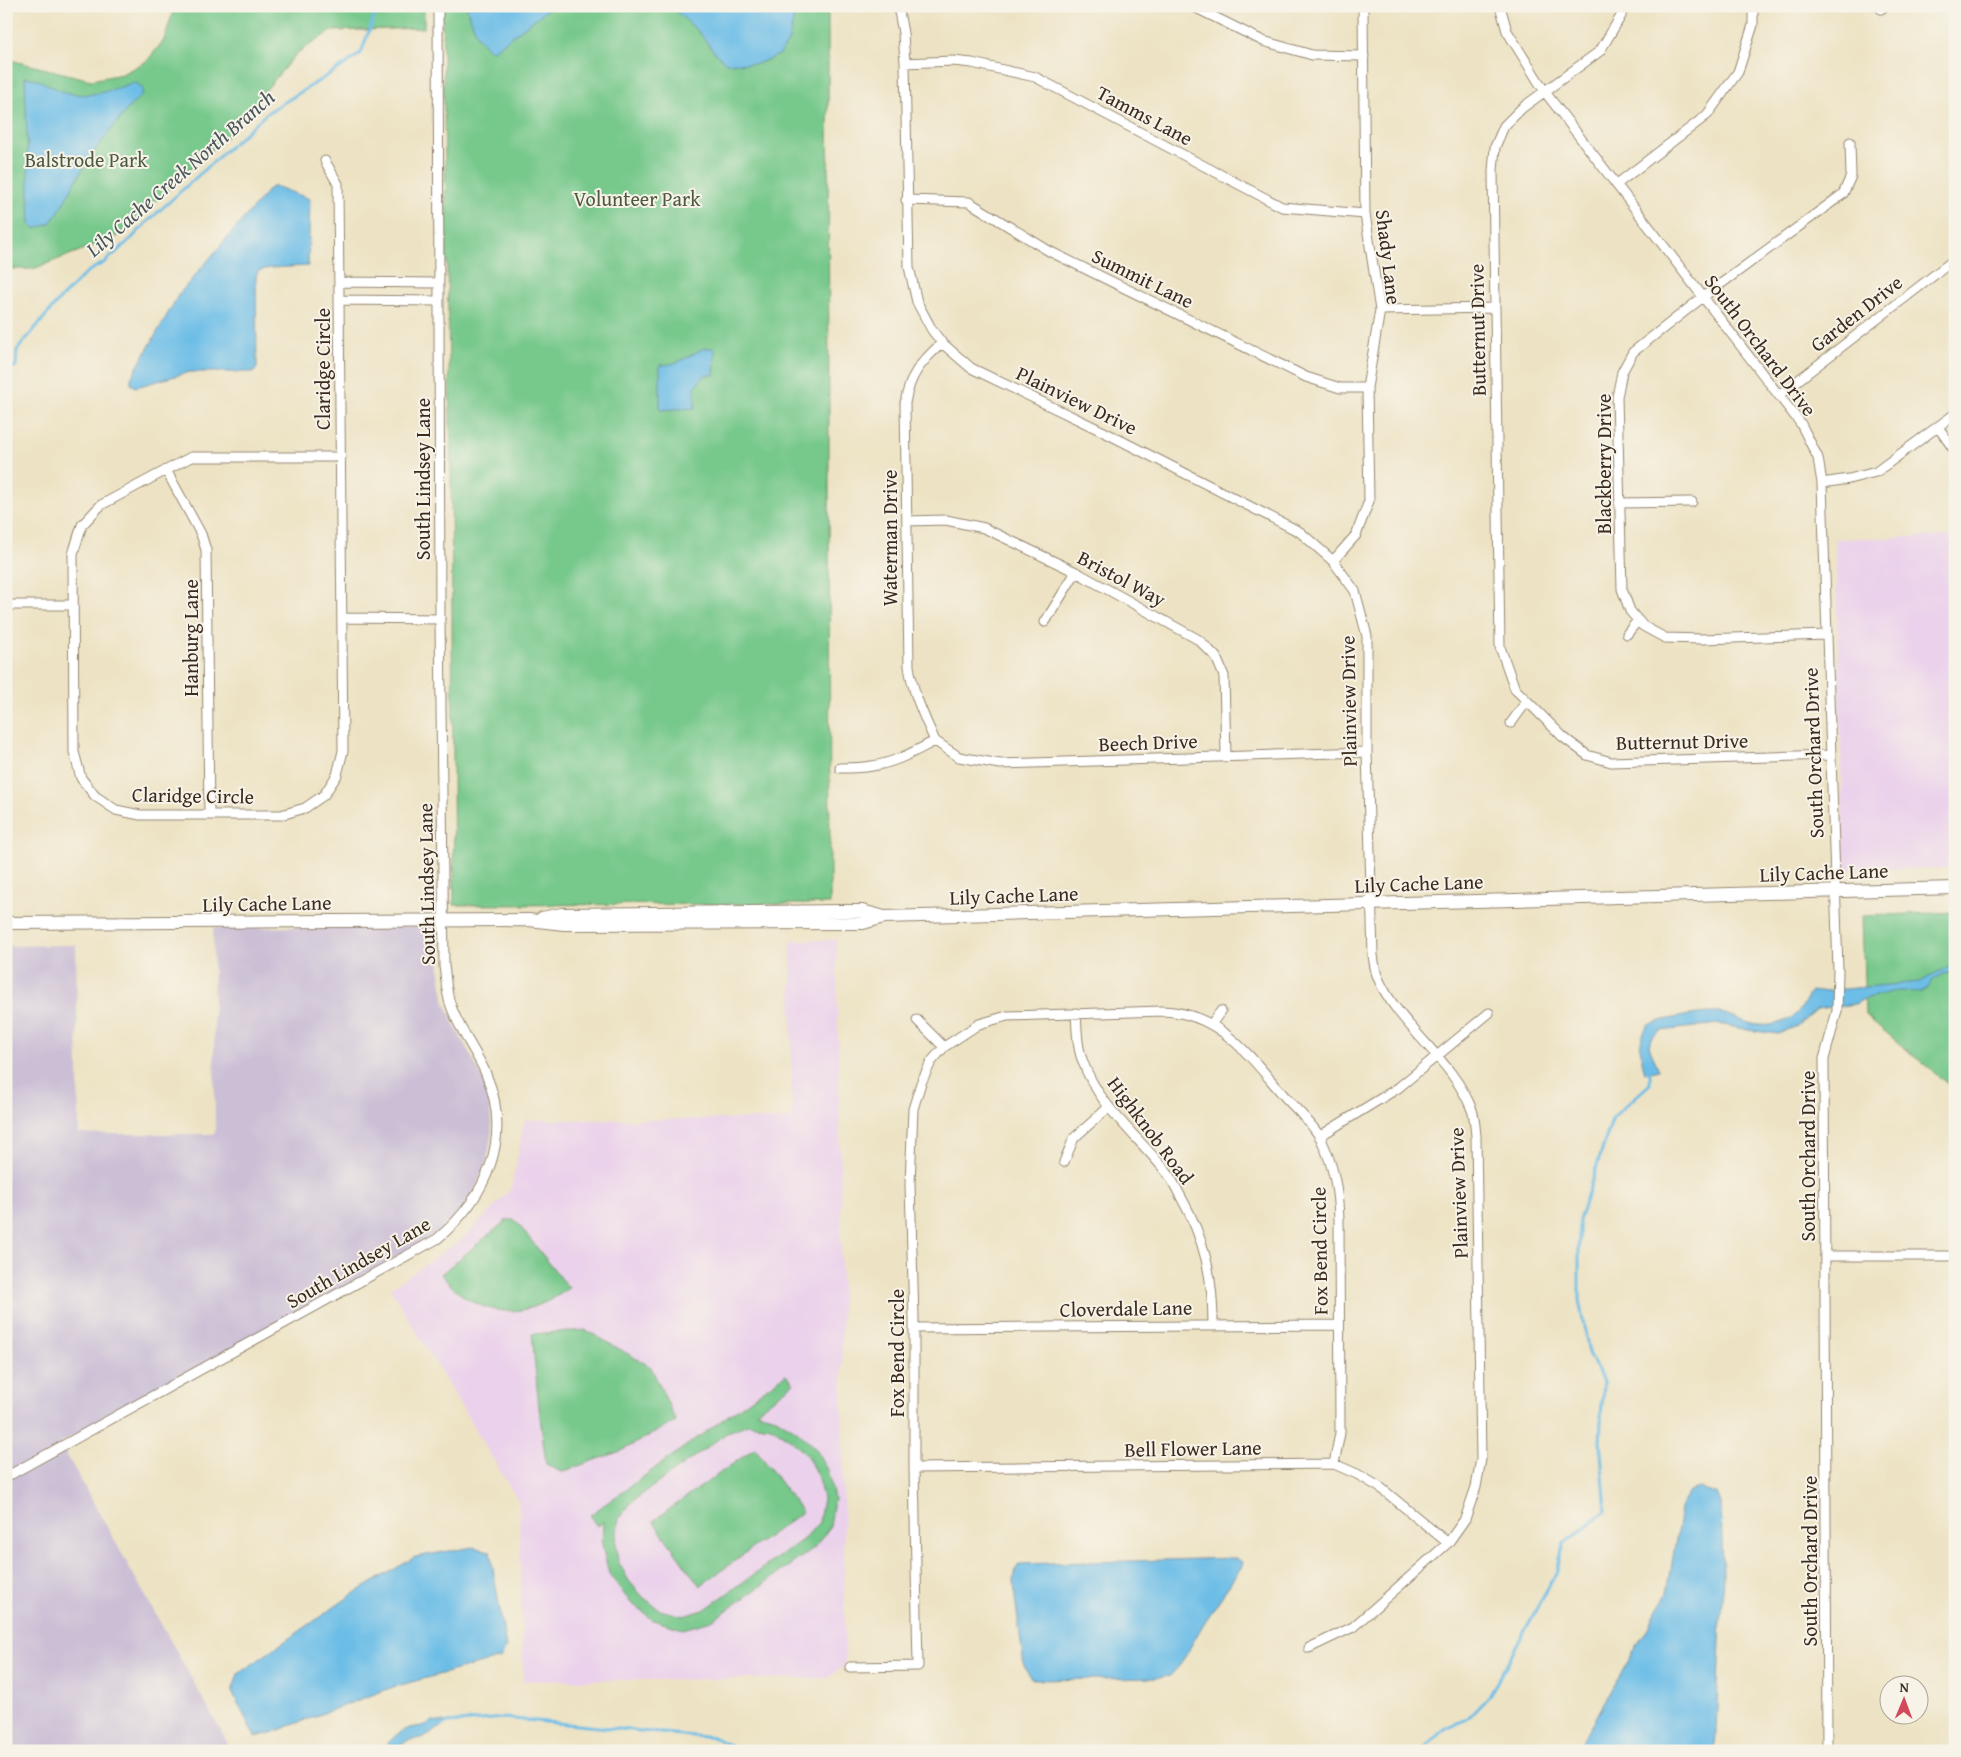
<svg xmlns="http://www.w3.org/2000/svg" width="1961" height="1757" font-family="'Gentium Book Plus',serif">
  <style>
    .built { fill: #ebd1eb }
    .industrial { fill: #cbbfd5 }
    .green { fill: #76c88b; stroke: #587954; fill-rule: evenodd }
    .water { fill: #6cbde7; stroke: #547482 }
    .lines { fill: none; stroke-linecap: round; stroke-linejoin: round }
    .stream { stroke: #6cbde7; stroke-width: 3 }
    .street-casing { stroke: #948671; stroke-width: 11 }
    .secondary-casing { stroke: #948671; stroke-width: 14 }
    .street { stroke: #fff; stroke-width: 9 }
    .secondary { stroke: #fff; stroke-width: 12 }
    .labels { text-anchor: middle; dominant-baseline: central; stroke-width: 4; stroke-linejoin: round; paint-order: stroke }
    .street-label { font-size: 20px; fill: #3b2a1e; stroke: #f7f3e8 }
    .park-label { font-size: 20px; fill: #4d593f; stroke: #f7f3e8 }
    .water-label { font-size: 21px; font-style: italic; fill: #4a565a; stroke: #f7f3e8 }
  </style>
  <rect width="100%" height="100%" fill="#f7f3e8"/>
  <filter id="ink" filterUnits="userSpaceOnUse"><feTurbulence type="fractalNoise" baseFrequency=".02" numOctaves="2"/><feDisplacementMap in="SourceGraphic" scale="10" xChannelSelector="R" yChannelSelector="G"/><feConvolveMatrix kernelMatrix="1 2 1 2 8 2 1 2 1" color-interpolation-filters="sRGB"/></filter>
  <filter id="wash" filterUnits="userSpaceOnUse"><feTurbulence type="fractalNoise" baseFrequency=".0096" numOctaves="4" result="noise"/><feDisplacementMap in="SourceGraphic" scale="20" xChannelSelector="R" yChannelSelector="G"/><feGaussianBlur stdDeviation="1.12" result="paint"/><feColorMatrix in="noise" values="0 0 0 0 0 0 0 0 0 0 0 0 0 0 0 0 0 1.4 0 .05"/><feComposite in="paint" operator="in"/></filter>
  <g filter="url(#wash)">
    <rect width="100%" height="100%" fill="#ede3c4"/>
    <path class="built" d="M1955 536V868L1844 869 1835 539Z
      M836 940 840 1139 845 1665 828 1678 523 1681 519 1502 390 1288 463 1239 511 1189 525 1120 792 1119 791 941Z"/>
    <path class="industrial" d="M439 926 440 974 445 1003 454 1025 483 1078 489 1100 492 1131 487 1160 477 1185 462 1209 438 1232 406 1252 60 1443 232 1751H6V946L76 945 79 1134H215L213 928Z"/>
    <path class="green" d="M175 6H424V28L331 31 297 53 227 136 116 237 33 269H6V59L91 80 122 74 147 61 164 40Z
      M442 6H828L830 904 454 905 451 469Z
      M1955 912V1090L1865 1015 1862 916Z
      M507 1220H515L569 1288C524 1322 476 1319 441 1274Z
      M586 1330 651 1367 676 1421 621 1451 561 1472 546 1464 539 1408 532 1334Z
      M786 1374 794 1383 756 1412 773 1416 797 1431 816 1449 828 1472 834 1499 830 1527 814 1548 712 1621 683 1629 653 1620 630 1602 609 1574 602 1545 603 1522 598 1526 590 1515ZM748 1424 771 1427 791 1440 807 1456 817 1475 823 1498 819 1522 805 1538 704 1610 683 1616 660 1610 643 1597 629 1581 618 1561 616 1542 619 1518 633 1501 728 1432Z
      M755 1448 802 1512 700 1586 653 1521Z"/>
    <path class="water" d="M466 6H552L494 50 488 49 477 36Z
      M670 6H797L788 42 779 55 757 64 726 63 716 54 698 31Z
      M25 77C39 78 49 86 62 91 87 100 112 90 135 82L143 89 141 96 130 106 88 159 58 213 49 224 35 229 30 223Z
      M275 186 310 199 308 266 270 268 258 271 256 276 257 368 254 372H190L136 387 131 384V378L179 294 270 188Z
      M704 348H715L714 375H705L695 387V408L660 410V365C677 366 690 355 704 348Z
      M1955 963V972L1942 974 1932 981 1928 988 1921 992 1895 991 1864 999 1855 1004 1817 1009 1797 1026 1778 1034 1748 1030 1719 1024 1661 1031 1651 1038 1649 1046 1659 1070 1645 1073C1640 1053 1637 1043 1648 1025 1668 1018 1699 1012 1720 1013 1730 1014 1739 1020 1749 1023 1766 1028 1786 1025 1799 1011 1804 1005 1806 998 1811 992L1920 982Z
      M1699 1488 1717 1493 1721 1503 1723 1574 1715 1751H1577L1667 1593 1682 1503 1690 1491Z
      M473 1547 490 1551 506 1647 501 1658 393 1687 271 1733 255 1737 232 1692 238 1674 356 1592 415 1557Z
      M1236 1558 1242 1562V1566L1204 1623 1180 1665 1170 1676 1155 1678 1038 1680 1031 1678 1024 1666 1015 1597 1014 1579 1016 1569 1019 1564Z
      M433 1721 448 1723C439 1726 435 1733 427 1736 412 1742 407 1737 394 1751H382C389 1741 398 1731 410 1728 420 1726 423 1727 433 1721Z"/>
    <g class="lines">
      <path class="stream" d="M6 370 16 366 17 350 59 300 87 272 105 262 132 238 146 223 267 113 346 64 361 53 378 6
        M435 1727 448 1723 503 1718 715 1738 740 1751
        M1422 1751 1445 1728 1467 1719 1490 1695 1556 1573 1564 1544 1606 1511 1600 1441 1603 1381 1589 1353 1579 1300V1220L1613 1117 1650 1084V1069"/>
    </g>
  </g>
  <g filter="url(#ink)">
    <g class="lines">
      <defs>
        <path id="street" d="M898 6 903 33 905 63 909 267 917 302 932 330 942 343 971 368 1102 431 1300 532 1333 561 1355 591 1367 636V752L1373 955C1374 963 1375 971 1378 978 1400 1028 1452 1058 1472 1110 1475 1118 1475 1128 1476 1136L1481 1459 1476 1487 1465 1519 1448 1543 1353 1627 1309 1648
          M1192 6 1263 41 1312 55 1364 56
          M1500 6 1507 31 1545 92 1801 424 1818 458 1822 483 1838 970 1837 1011 1824 1059 1827 1751
          M1622 6 1621 16 1600 51 1522 108 1504 126 1495 147 1493 171 1500 647 1515 689 1563 737 1587 755 1611 762 1830 755
          M1881 9 1885 6
          M905 63 953 61 972 63 1035 77 1282 207 1365 214
          M325 161 338 184 343 751 337 775 324 795 305 808 281 815H140L116 810 95 796 81 778 74 752 73 554 82 525 101 505 191 457H341
          M1617 184 1707 115 1738 72 1753 25V6
          M906 200 969 202 1049 251 1306 377 1340 388H1367
          M339 282 439 283
          M340 300 439 301
          M1380 310 1494 308
          M1779 395 1955 259
          M1938 427 1955 451
          M166 470 201 534 206 550 209 815
          M1822 483 1849 479 1876 472 1955 414
          M1619 503 1692 502
          M907 521 946 520 984 528 1076 572 1199 640 1216 657 1224 676 1226 756
          M1333 561 1356 535 1369 501 1367 388 1380 310 1365 214 1363 6
          M10 605H73
          M343 618 440 619
          M1045 622 1076 572
          M1627 634 1638 620
          M1827 635 1702 639 1665 638 1643 626 1630 611 1622 589 1617 397 1622 372 1633 352 1703 297 1843 194 1851 176 1850 142
          M1511 723 1527 701
          M935 741 959 757 1000 764 1367 752
          M935 741C924 716 913 694 909 666L905 403C910 374 921 362 942 343
          M840 768C851 768 862 768 872 766 895 763 915 751 935 741
          M1076 1013C1077 1030 1077 1047 1083 1062 1099 1107 1140 1138 1168 1174 1173 1181 1177 1190 1181 1197 1205 1240 1213 1277 1213 1325
          M917 1020 944 1047
          M1212 1023 1221 1011
          M1320 1136 1398 1088 1489 1013
          M1064 1162 1074 1138 1109 1107
          M1825 1256H1955
          M914 1328 1339 1325
          M914 1468 1334 1464 1357 1474 1381 1488 1448 1543
          M6 1477 437 1239C487 1197 513 1138 486 1074 476 1050 458 1029 450 1003 446 991 446 978 444 966L440 619 438 6
          M850 1667 918 1666 914 1468V1318L910 1184 913 1109 921 1083 931 1062 944 1047 979 1024 1007 1016 1162 1011C1221 1013 1250 1057 1286 1098 1296 1109 1314 1125 1321 1139 1334 1167 1338 1189 1339 1220L1340 1433 1334 1464"/>
        <path id="secondary" d="M542 918 562 914 844 911H862L881 916
          M6 923 529 920 564 924 863 923 884 917 1955 888"/>
      </defs>
      <use href="#street" class="street-casing"/>
      <use href="#secondary" class="secondary-casing"/>
      <use href="#street" class="street"/>
      <use href="#secondary" class="secondary"/>
    </g>
  </g>
  <g class="labels">
    <g class="street-label">
      <text transform="translate(1145 115) rotate(28)">Tamms Lane</text>
      <text transform="translate(1389 257) rotate(83)">Shady Lane</text>
      <text transform="translate(1143 278) rotate(26)">Summit Lane</text>
      <text transform="translate(1856 313) rotate(-38)">Garden Drive</text>
      <text transform="translate(1477 330) rotate(-91)">Butternut Drive</text>
      <text transform="translate(1761 345) rotate(53)">South Orchard Drive</text>
      <text transform="translate(322 369) rotate(-90)">Claridge Circle</text>
      <text transform="translate(1077 400) rotate(26)">Plainview Drive</text>
      <text transform="translate(1603 464) rotate(-90)">Blackberry Drive</text>
      <text transform="translate(422 479) rotate(-90)">South Lindsey Lane</text>
      <text transform="translate(889 538) rotate(-90)">Waterman Drive</text>
      <text transform="translate(1122 578) rotate(28)">Bristol Way</text>
      <text transform="translate(190 638) rotate(-90)">Hanburg Lane</text>
      <text transform="translate(1348 701) rotate(-91)">Plainview Drive</text>
      <text transform="translate(1682 741) rotate(-1)">Butternut Drive</text>
      <text transform="translate(1148 742) rotate(-2)">Beech Drive</text>
      <text transform="translate(1813 753) rotate(-92)">South Orchard Drive</text>
      <text transform="translate(193 795) rotate(1)">Claridge Circle</text>
      <text transform="translate(1824 872) rotate(-2)">Lily Cache Lane</text>
      <text transform="translate(1419 883) rotate(-2)">Lily Cache Lane</text>
      <text transform="translate(426 884) rotate(-91)">South Lindsey Lane</text>
      <text transform="translate(1014 895) rotate(-2)">Lily Cache Lane</text>
      <text transform="translate(267 903) rotate(-1)">Lily Cache Lane</text>
      <text transform="translate(1151 1130) rotate(53)">Highknob Road</text>
      <text transform="translate(1807 1156) rotate(-90)">South Orchard Drive</text>
      <text transform="translate(1458 1193) rotate(-92)">Plainview Drive</text>
      <text transform="translate(1319 1251) rotate(-91)">Fox Bend Circle</text>
      <text transform="translate(358 1262) rotate(-30)">South Lindsey Lane</text>
      <text transform="translate(1126 1308) rotate(-1)">Cloverdale Lane</text>
      <text transform="translate(896 1353) rotate(-90)">Fox Bend Circle</text>
      <text transform="translate(1193 1448) rotate(-1)">Bell Flower Lane</text>
      <text transform="translate(1809 1561) rotate(-90)">South Orchard Drive</text>
    </g>
    <g class="park-label">
      <text x="86" y="159">Balstrode Park</text>
      <text x="637" y="198">Volunteer Park</text>
    </g>
    <g class="water-label">
      <text transform="translate(180 173) rotate(-41)">Lily Cache Creek North Branch</text>
    </g>
  </g>
  <rect width="1961" height="1757" fill="none" stroke="#f7f3e8" stroke-width="25"/>
  <g transform="translate(1904 1700) rotate(1)"><circle r="24" fill="#f7f3e8" stroke="#aca397"/>
  <path d="M0-4L9 19L0 12L-9 19Z" fill="#d1495b"/>
  <text y="-8" font-size="14" font-weight="bold" text-anchor="middle" fill="#3b2a1e">N</text>
  </g>
</svg>
